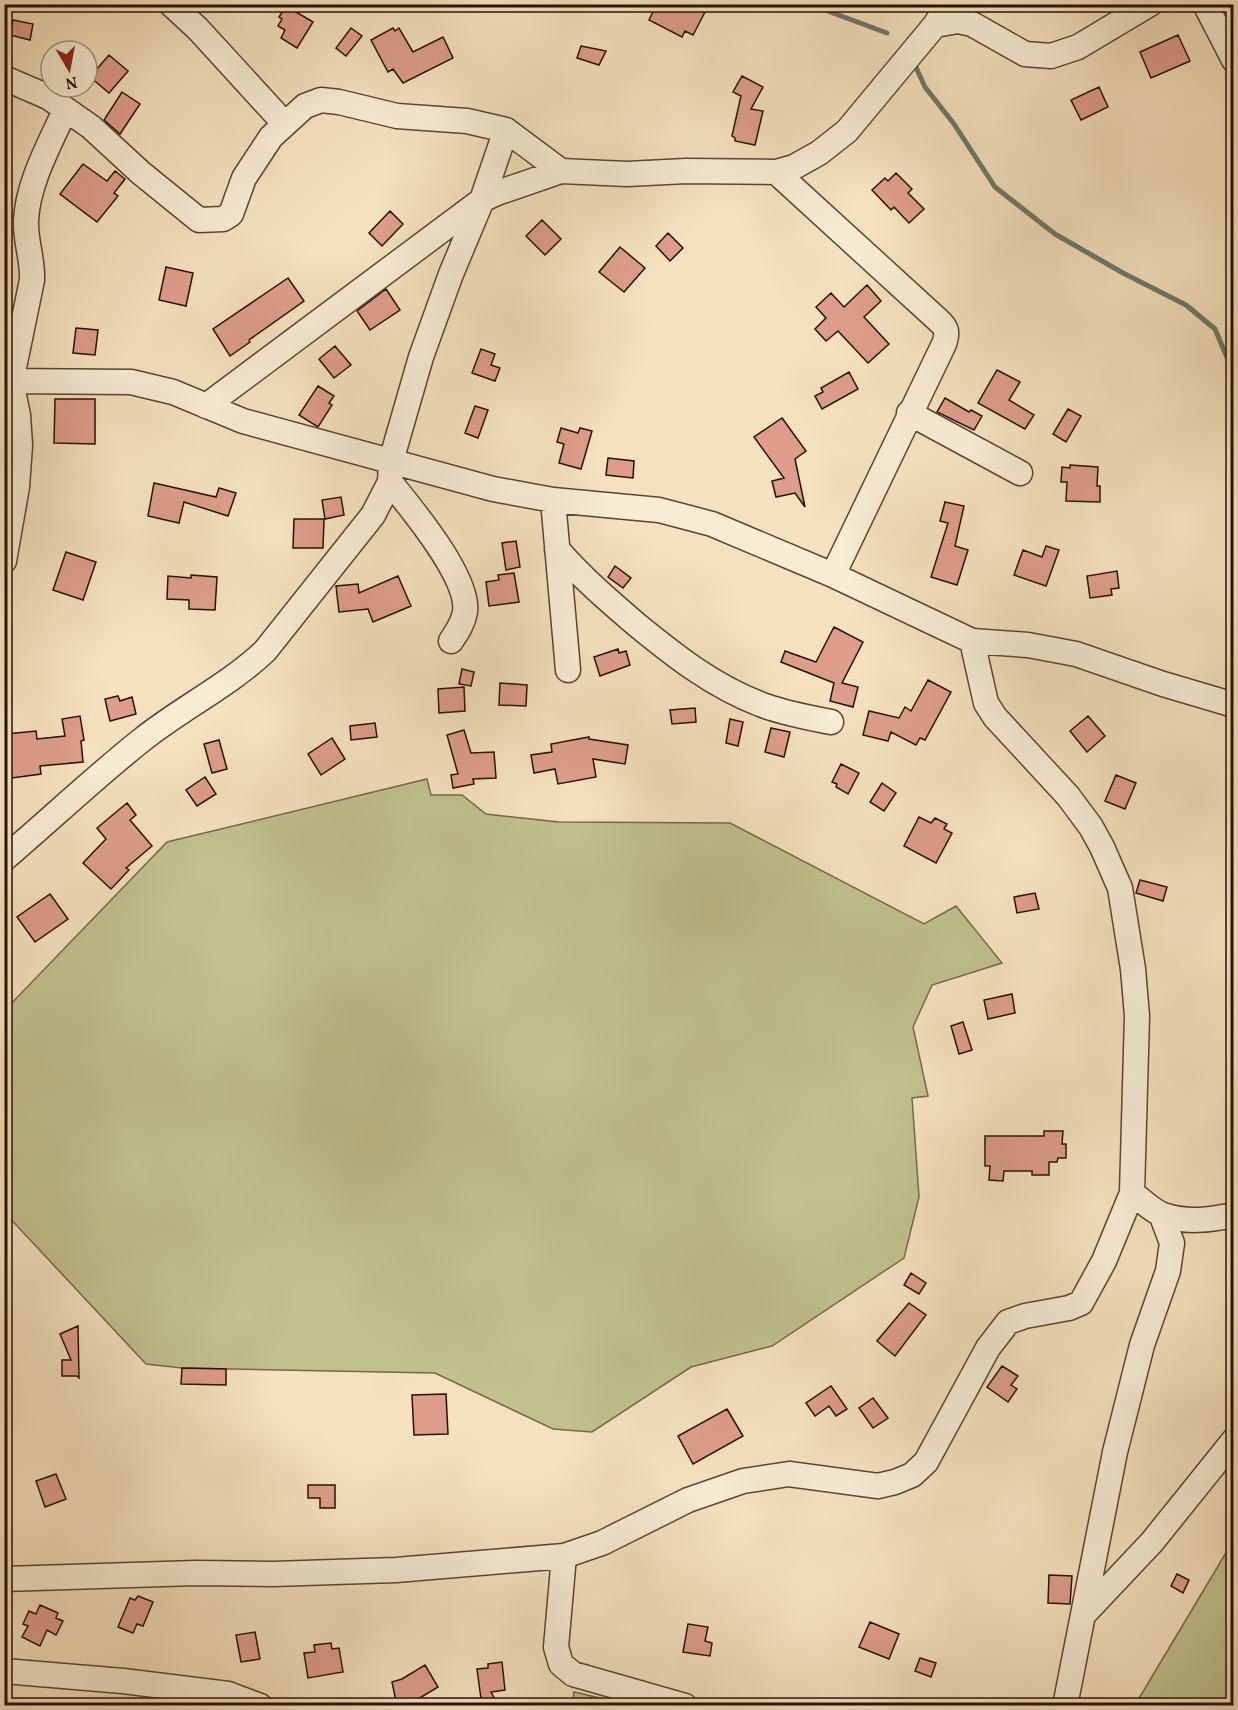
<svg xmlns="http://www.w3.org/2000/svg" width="1238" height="1710" font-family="Vollkorn,serif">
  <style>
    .green { fill: #c1c18e; stroke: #746947; stroke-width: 1.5 }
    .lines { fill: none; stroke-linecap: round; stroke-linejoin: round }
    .stream { stroke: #6d796a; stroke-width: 5 }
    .building { fill: #de9d8c; stroke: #261100; stroke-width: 1.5 }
    .minor-casing { stroke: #5a4530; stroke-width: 27 }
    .minor { stroke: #f8ecd5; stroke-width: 24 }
  </style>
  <rect width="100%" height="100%" fill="#f5e1bf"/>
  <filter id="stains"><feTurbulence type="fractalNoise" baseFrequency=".00333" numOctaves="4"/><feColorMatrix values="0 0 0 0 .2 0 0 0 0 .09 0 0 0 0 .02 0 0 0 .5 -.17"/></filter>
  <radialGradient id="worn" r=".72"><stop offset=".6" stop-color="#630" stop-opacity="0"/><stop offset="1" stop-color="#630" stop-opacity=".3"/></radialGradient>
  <path class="green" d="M427 779 431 795H462L486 814 559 822 730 823 924 924 956 906 1002 963 932 985 913 1027 928 1096 912 1098 919 1197 904 1258 772 1346 691 1367 592 1432 553 1429 435 1373 182 1368 146 1364 5 1213V1010L167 842Z
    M1233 1541V1705H1135Z
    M574 1692 630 1705H572Z"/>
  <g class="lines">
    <path class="stream" d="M809 4 887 33
      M914 63 925 87 954 124 995 187 1055 234 1123 273 1186 305 1215 329 1234 374"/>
  </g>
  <path class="building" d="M657 4H692L705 12 693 35 685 31 682 37 649 20Z
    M286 6 313 22 297 48 281 38 285 30 278 26 282 19 279 17Z
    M13 20 33 24 30 40 10 35Z
    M351 28 362 36 346 56 336 48Z
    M393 28 395 31 399 28 413 52 443 37 453 58 403 83 393 69 388 72 371 40Z
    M1178 35 1190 61 1151 78 1140 52Z
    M581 46 606 51 599 65 577 58Z
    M109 55 128 71 109 93 90 77Z
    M742 76 763 87 751 109 763 111 755 145 735 141V138L732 136 741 96 733 92Z
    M1099 87 1108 107 1081 120 1071 100Z
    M122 92 140 104 120 134 104 120Z
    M83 164 107 181 115 171 125 179 114 193 118 196 97 222 60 194Z
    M896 173 912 189 908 193 924 209 909 223 894 207 891 210 872 190 885 178 888 181Z
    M390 211 403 224 382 246 369 233Z
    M542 220 561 239 545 255 526 236Z
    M668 233 683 248 670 261 656 246Z
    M620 247 645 268 624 292 599 272Z
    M166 267 193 273 186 306 159 300Z
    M288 278 304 301 249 340 250 342 230 356 213 329Z
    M867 285 881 301 864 317 889 344 868 363 838 331 826 341 815 329 826 318 816 307 831 293 844 307Z
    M386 289 400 310 370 330 357 311Z
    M76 328 98 330 95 355 73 353Z
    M335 346 351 365 334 378 319 359Z
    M481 349 495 354 491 365 500 368 495 381 472 373Z
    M997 370 1020 382 1009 400 1034 415 1025 429 978 403Z
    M849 372 858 389 822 409 815 396 823 392 821 388Z
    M318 386 334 396 329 403 332 405 318 427 299 415Z
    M945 398 969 412 971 410 982 416 974 430 937 412Z
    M55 399H95V444L54 443Z
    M475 406 488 410 478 438 465 433Z
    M1068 409 1081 416 1066 442 1053 434Z
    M782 418 806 451 795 459 805 507 795 493 776 497 772 481 784 478 754 437Z
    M561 428 578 433 580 428 592 431 581 469 559 463 564 444 557 442Z
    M608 458 634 461 633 478 606 475Z
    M1070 465 1098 467 1097 486H1100V502L1066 501 1067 482H1061L1062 467 1070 468Z
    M154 483 216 497 219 488 236 493 228 516 184 502 179 523 148 516Z
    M341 497 344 515 325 519 322 500Z
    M945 502 964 506 955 546 968 550 957 585 931 577 948 523 940 521Z
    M294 519H324L323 548H293Z
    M516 541 520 567 506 570 502 543Z
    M1046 546 1059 550 1046 586 1014 575 1023 550 1042 557Z
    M66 552 96 562 83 600 53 590Z
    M615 566 631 578 623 588 608 577Z
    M1117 571 1119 588 1111 589 1112 595 1090 598 1087 576Z
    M514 573 519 602 489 606 486 582 499 580 498 575Z
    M191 575 217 577 215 610 189 609V600L167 599 168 576 191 578Z
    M398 576 411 606 373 622 368 609 339 612 336 586 358 584 359 593Z
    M834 627 863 642 842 683 858 687 853 707 830 701 834 683 781 662 785 651 816 662Z
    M618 649 619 653 626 651 630 665 600 676 594 657Z
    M462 669 474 672 471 686 459 684Z
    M928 680 951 692 925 740 920 738 916 745 891 732 888 741 863 735 869 711 899 718 905 707 911 711Z
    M500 683 527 685 526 706 499 705Z
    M464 687 465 711 439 713 438 689Z
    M118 696 120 701 132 697 136 714 110 721 105 699Z
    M695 708 696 722 672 724 670 710Z
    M80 716 84 740 81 741 83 762 40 766 41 774 12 778 6 734 36 731 37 739 65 736 62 719Z
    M1088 716 1105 736 1087 752 1070 731Z
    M730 719 743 722 738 746 726 743Z
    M375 723 377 737 351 740 350 726Z
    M771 728 790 732 784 757 765 752Z
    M464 730 471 753 494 752 496 778 473 779 474 784 453 788 451 775 458 774 447 735Z
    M589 737V739L628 745 625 764 593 759 596 777 558 784 555 769 534 773 531 755 552 752 551 744Z
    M332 738 345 759 321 775 308 754Z
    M219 740 227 769 212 773 204 744Z
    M841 764 859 773 848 794 836 787 837 784 832 782Z
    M1116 775 1136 783 1125 809 1105 801Z
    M205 777 216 794 197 806 186 790Z
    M882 783 896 793 884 811 870 802Z
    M127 803 136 815 130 820 152 846 126 868 129 870 111 889 83 863 106 839 97 828Z
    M919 817 931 823 935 818 947 824 944 829 952 833 936 863 904 846Z
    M1140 880 1167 887 1163 901 1136 893Z
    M1035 893 1039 909 1017 913 1014 897Z
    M50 894 68 919 35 942 17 917Z
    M1012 994 1015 1013 988 1019 984 1000Z
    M963 1022 972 1050 959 1054 951 1026Z
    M1044 1131H1063L1062 1144H1066V1158H1058L1057 1162H1049V1175H1032V1171H1004L1003 1181 989 1180 990 1166H985V1136H1044Z
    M911 1273 926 1283 919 1294 904 1285Z
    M909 1303 926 1315 895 1356 877 1341Z
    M78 1326 79 1378 77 1376H62V1360H71L60 1334Z
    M1002 1366 1018 1376 1011 1385 1017 1389 1008 1402 987 1387Z
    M182 1368 226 1369V1385L181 1384Z
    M831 1386 847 1409 836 1416 829 1406 815 1416 806 1403Z
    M446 1394 448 1434 414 1435 412 1395Z
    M873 1398 888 1418 873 1428 859 1408Z
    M727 1409 743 1436 693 1464 678 1436Z
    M56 1474 66 1499 45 1507 36 1481Z
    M308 1485H335V1508H320V1498H308Z
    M1177 1574 1189 1580 1183 1593 1171 1586Z
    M1049 1575 1072 1576 1070 1604 1048 1603Z
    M138 1596 153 1602 143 1626 137 1624 133 1633 118 1627 130 1598 135 1600Z
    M40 1605 58 1613 56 1618 63 1621 56 1635 47 1630 40 1646 22 1637 28 1626 23 1624 29 1611 36 1614Z
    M870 1622 899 1634 889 1659 859 1647Z
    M688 1624 708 1627 705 1641 712 1643 710 1656 683 1652Z
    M255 1632 260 1659 241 1662 236 1635Z
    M331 1643 332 1649 339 1648 343 1672 308 1678 304 1653 315 1652 314 1645Z
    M920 1658 936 1663 931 1677 915 1671Z
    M502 1662 505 1690 491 1692 499 1706H482L477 1669 488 1668V1664Z
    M425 1665 438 1687 418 1699V1701L397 1706 392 1682 402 1679Z"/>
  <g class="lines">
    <defs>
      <path id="minor" d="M171 4 198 29 284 123
        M1205 4 1234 60
        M935 25 958 21 972 24 1025 54 1051 56 1078 47 1150 4
        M4 78 48 97 91 127 141 173 199 220 223 219 231 214 244 178 271 137 305 106 321 100 339 102 397 116 467 121 506 130 561 171
        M776 172 938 320C947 328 948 332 944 344L833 575
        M4 381 131 382 173 392 243 421 493 489 553 500 659 510 712 524 833 575 972 641 1028 645 1076 654 1163 684 1234 705
        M206 406 482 200 497 193 561 171 627 174 686 171 776 172 794 167 819 153 847 131 935 25 948 4
        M909 413 1020 473
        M390 482C411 508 470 578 465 612 463 624 457 632 451 641
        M553 500 568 670
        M557 549C581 577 609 601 637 625 675 656 713 686 760 704 782 713 807 717 831 722
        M4 561 17 487 20 445 18 415 11 382 32 280C33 259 25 241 26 220 28 182 50 144 65 110
        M972 641 986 703 995 717 1068 796 1091 827 1102 847 1120 888 1133 969 1137 1016 1132 1193C1142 1200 1152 1211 1163 1215 1186 1223 1210 1220 1234 1215
        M4 859C51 819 95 777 143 739 182 708 229 685 265 651L373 515 390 482 391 461 421 357 451 274 482 200 506 130
        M564 1556 556 1647 561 1664 573 1674 685 1706
        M4 1579 196 1573 273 1574 396 1570 564 1556 602 1543 688 1500 743 1481 789 1474 878 1486 895 1482 912 1475 926 1462 988 1348 1008 1322 1025 1316 1069 1308 1081 1303 1104 1261 1132 1193
        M1085 1613 1152 1542 1234 1440
        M4 1671 123 1681 228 1694 260 1706
        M1065 1706 1115 1452 1142 1345 1168 1271 1172 1243 1161 1214"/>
    </defs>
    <use href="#minor" class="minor-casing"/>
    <use href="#minor" class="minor"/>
  </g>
  <rect width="1238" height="1710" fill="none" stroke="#f5e1bf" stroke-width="24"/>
  <rect x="6" y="6" width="1226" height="1698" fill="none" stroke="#261100" stroke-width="3"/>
  <rect x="12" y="12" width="1214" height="1686" fill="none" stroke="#261100" stroke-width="1.5"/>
  <g transform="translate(69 69) rotate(170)"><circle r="28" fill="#f8ecd5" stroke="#a49480" stroke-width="1.5"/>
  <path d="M0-4.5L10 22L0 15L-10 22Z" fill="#8f2418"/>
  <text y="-9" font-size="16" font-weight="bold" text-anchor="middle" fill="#261100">N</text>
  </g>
  <rect width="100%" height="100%" filter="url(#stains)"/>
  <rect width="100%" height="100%" fill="url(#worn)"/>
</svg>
